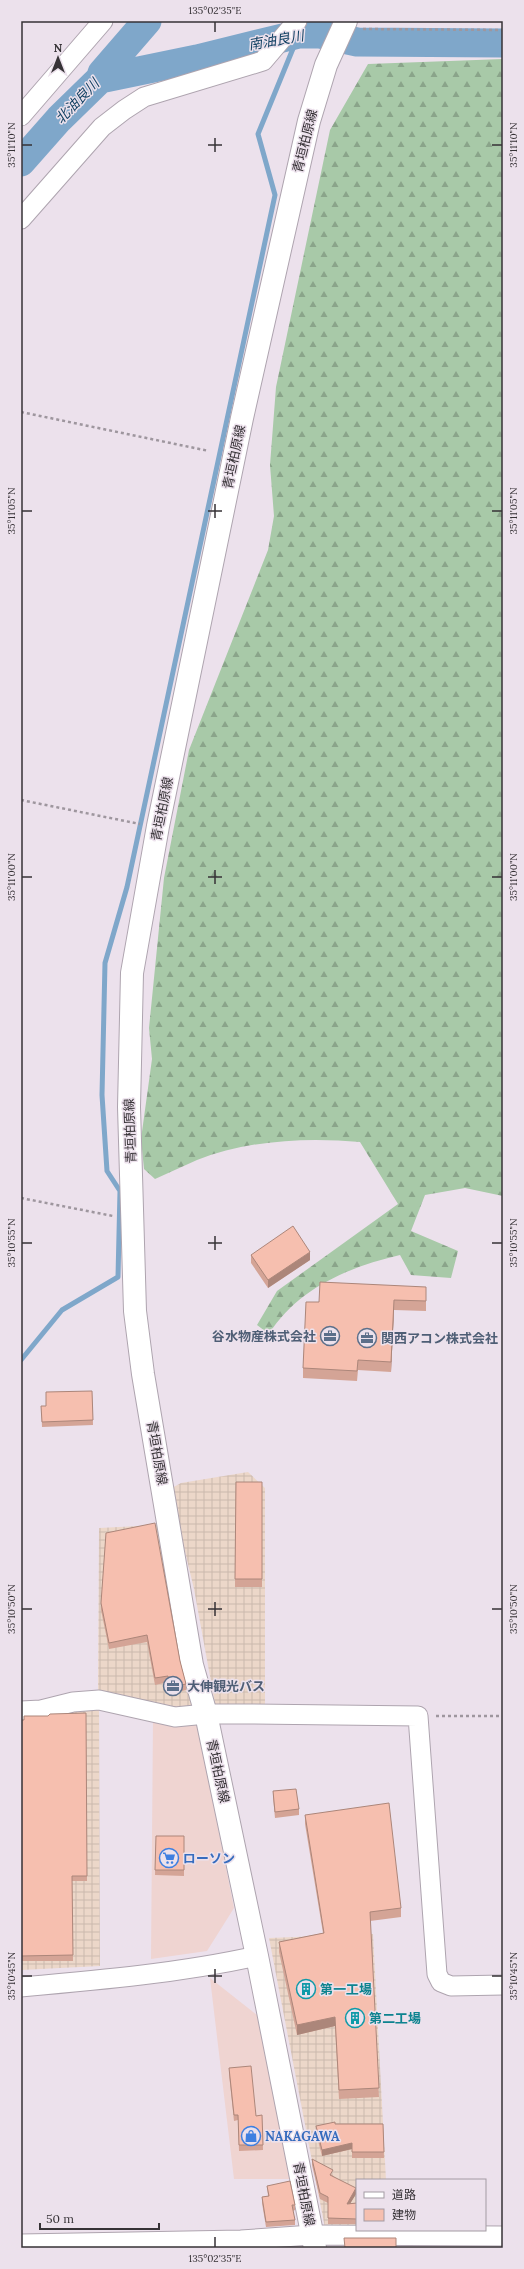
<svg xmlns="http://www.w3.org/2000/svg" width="524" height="2269" font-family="Lora,'Noto Sans JP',serif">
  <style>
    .commercial { fill: #efd4d1 }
    .industrial { fill: url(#industrial-grid) }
    .forest { fill: url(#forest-firs) }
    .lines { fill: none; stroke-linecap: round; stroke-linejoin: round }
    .stream { stroke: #7fa7ca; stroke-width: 5 }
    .river { stroke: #7fa7ca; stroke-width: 29 }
    .minor-casing { stroke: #aea4af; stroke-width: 21 }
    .major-casing { stroke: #aea4af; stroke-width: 24 }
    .path { stroke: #9e969e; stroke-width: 2.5; stroke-dasharray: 3 3; stroke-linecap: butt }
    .minor { stroke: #fff; stroke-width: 19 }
    .major { stroke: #fff; stroke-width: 22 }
    .wall { fill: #d4a496 }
    .shaded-wall { fill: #ac867a }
    .building { fill: #f6bfaf; stroke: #ac867a }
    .ticks { fill: none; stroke: #363236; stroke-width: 1.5 }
    .labels { text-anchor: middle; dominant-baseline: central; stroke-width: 3; stroke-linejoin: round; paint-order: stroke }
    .street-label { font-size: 13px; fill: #363236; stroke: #ece1ec }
    .service-label { font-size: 13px; font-weight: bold; fill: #4e5e75; stroke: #ece1ec; text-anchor: start }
    .shop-label { font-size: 13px; font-weight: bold; fill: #366cbe; stroke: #ece1ec; text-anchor: start }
    .culture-label { font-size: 13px; font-weight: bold; fill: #0d838f; stroke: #ece1ec; text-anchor: start }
    .water-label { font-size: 14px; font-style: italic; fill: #134264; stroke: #ece1ec }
    .neatline { fill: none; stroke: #363236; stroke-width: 1.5 }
    .ticks-label { font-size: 10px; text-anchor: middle; fill: #363236 }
  </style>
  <defs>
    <pattern id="industrial-grid" width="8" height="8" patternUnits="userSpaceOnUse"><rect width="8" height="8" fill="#ecd7c9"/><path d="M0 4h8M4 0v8" fill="none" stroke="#cbb9ad"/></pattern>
    <pattern id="forest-firs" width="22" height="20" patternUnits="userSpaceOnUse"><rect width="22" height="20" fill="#a8c9a8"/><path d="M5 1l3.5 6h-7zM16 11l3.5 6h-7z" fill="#8aa48a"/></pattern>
  </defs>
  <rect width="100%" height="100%" fill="#ece1ec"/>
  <path class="commercial" d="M153 1719 197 1722 234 1908 207 1951 151 1959Z
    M210 1978 257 2015 291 2179H234Z"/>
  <path class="industrial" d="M248 1472 265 1488V1709H216L194 1589 170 1489 181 1483Z
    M159 1525 193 1709 160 1707 98 1692 99 1528Z
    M99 1708 100 1966 21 1970V1714Z
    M373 1934 386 2180H357V2228H325L269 1938Z"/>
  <path class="forest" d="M503 59V1196L465 1188 425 1195 411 1231 458 1251 451 1278 411 1275 400 1255C349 1267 298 1288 269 1334L257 1325 277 1291 398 1204 360 1142C307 1137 248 1140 197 1160 183 1166 169 1173 155 1179L144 1169 141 1139 152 1059 149 1028 164 878 189 750 268 550 274 516 270 465 276 387 330 130 368 64Z"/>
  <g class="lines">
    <path class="stream" d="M21 1360 62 1310 118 1277 120 1191 107 1171 102 1095 105 963 127 887 275 195 258 134 299 34"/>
    <path class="river" d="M100 79 197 59 299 34H320L357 42 503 43
      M21 162 59 119 100 79 102 73 147 21"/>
    <defs>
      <path id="minor" d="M21 116 103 21
        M21 219 102 127 124 110 144 97 263 61 297 21
        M21 1711 41 1710 73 1702 99 1700 175 1717 206 1714H252L418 1716 437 1974 441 1982 451 1986 503 1985
        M21 1987C100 1980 180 1973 257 1956
        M21 2244 241 2240 312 2235 503 2236"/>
      <path id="major" d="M315 2248 257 1956 206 1714 192 1665 143 1374 135 1311 129 1107 132 973 158 826 242 418 309 121 326 65 346 21"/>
    </defs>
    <use href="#minor" class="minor-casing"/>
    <use href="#major" class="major-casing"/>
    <path class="path" d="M363 29 503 30
      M21 412 209 451
      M21 800 140 824
      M21 1198 113 1216
      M436 1716H503"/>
    <use href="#minor" class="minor"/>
    <use href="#major" class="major"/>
  </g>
  <path class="wall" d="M251 1255 310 1260 268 1288 251 1263Z
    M426 1287V1311L394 1310 391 1372 358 1370 357 1381 303 1378V1368L319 1302Z
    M92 1391 93 1425 42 1427 41 1406H46Z
    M236 1482H262V1587H235Z
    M106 1533 180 1661 186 1684V1690L170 1694 168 1682 155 1685 147 1642 109 1649 101 1610Z
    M86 1713 87 1881H72L73 1961H21V1720L48 1716Z
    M273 1791 299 1809V1815L275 1818 273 1797Z
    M305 1815 401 1908V1917L370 1921 379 2097 339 2099 335 2026 297 2035 279 1952V1942L323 1933 305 1824Z
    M156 1836H184V1876L155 1875Z
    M229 2068 256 2116 262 2115 263 2150 239 2151 238 2120 234 2121 229 2074Z
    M335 2124H383L384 2158H352V2149L322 2156 316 2133V2126Z
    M312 2159 356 2194 350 2203H357V2224H328V2203L320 2199 312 2165Z
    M267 2186 295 2205V2210L293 2211 295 2220V2225L266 2227 262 2203V2197L268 2196Z"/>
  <path class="shaded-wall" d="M310 1252V1260L268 1288V1280Z
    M394 1300V1310L391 1372V1362Z
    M335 2017V2026L297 2035V2025Z
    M352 2143V2149L322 2156V2150Z
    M356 2188V2194L347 2209V2204Z"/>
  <path class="building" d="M293 1226 310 1252 268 1280 251 1255Z
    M320 1282 426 1287V1301L394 1300 391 1362 358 1360 357 1371 303 1368 306 1302H319Z
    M92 1391 93 1420 42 1422 41 1406H46V1392Z
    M236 1482H262V1579H235Z
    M155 1523 180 1661 186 1684 170 1687 168 1676 155 1678 147 1635 109 1643 101 1603 106 1533Z
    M86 1713 87 1876H72L73 1955 21 1956V1720H24V1716H48L50 1714Z
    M296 1789 299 1809 275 1812 273 1791Z
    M389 1803 401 1908 370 1912 379 2088 339 2090 335 2017 297 2025 279 1942 324 1933 305 1815Z
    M156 1836H184V1870H155Z
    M251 2066 256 2116 262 2115 263 2145H239L238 2115H234L229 2068Z
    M335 2122V2124H383L384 2152H352V2143L322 2150 316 2126Z
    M312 2159 333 2170 330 2175 356 2188 347 2204 357 2203V2219L328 2218V2197L320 2193Z
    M290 2181 295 2205H292L295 2220 266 2222 262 2197 269 2196 267 2186Z
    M344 2238H396V2248H345Z"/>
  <path class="ticks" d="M215 22V32M215 138V152M22 145H32M208 145H222M492 145H502M215 504V518M22 511H32M208 511H222M492 511H502M215 870V884M22 877H32M208 877H222M492 877H502M215 1236V1250M22 1243H32M208 1243H222M492 1243H502M215 1602V1616M22 1609H32M208 1609H222M492 1609H502M215 1969V1983M22 1976H32M208 1976H222M492 1976H502M215 2237V2247"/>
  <defs>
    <symbol id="office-ring" viewBox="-11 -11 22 22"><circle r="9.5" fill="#ece1ec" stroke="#5c6f8a" stroke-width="1.5"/><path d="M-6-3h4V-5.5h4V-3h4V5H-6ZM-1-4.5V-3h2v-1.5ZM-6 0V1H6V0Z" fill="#5c6f8a"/></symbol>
    <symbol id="supermarket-ring" viewBox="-11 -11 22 22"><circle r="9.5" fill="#ece1ec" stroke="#3f7fe0" stroke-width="1.5"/><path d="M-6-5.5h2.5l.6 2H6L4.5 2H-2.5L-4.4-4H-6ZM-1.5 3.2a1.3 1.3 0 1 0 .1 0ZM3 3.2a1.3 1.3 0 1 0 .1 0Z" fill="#3f7fe0"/></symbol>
    <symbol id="building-ring" viewBox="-11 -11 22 22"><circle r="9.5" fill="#ece1ec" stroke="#0f9aa8" stroke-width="1.5"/><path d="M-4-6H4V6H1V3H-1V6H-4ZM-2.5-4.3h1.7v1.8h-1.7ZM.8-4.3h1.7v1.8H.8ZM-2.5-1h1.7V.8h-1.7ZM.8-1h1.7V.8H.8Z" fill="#0f9aa8"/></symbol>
    <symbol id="shop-ring" viewBox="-11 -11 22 22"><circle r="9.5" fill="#ece1ec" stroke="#3f7fe0" stroke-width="1.5"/><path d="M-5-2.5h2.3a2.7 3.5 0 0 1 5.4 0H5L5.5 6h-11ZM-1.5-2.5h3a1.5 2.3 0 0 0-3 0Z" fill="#3f7fe0"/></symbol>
  </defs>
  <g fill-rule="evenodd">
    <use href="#office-ring" x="319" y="1325" width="22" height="22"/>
    <use href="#office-ring" x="356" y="1327" width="22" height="22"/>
    <use href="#office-ring" x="162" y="1675" width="22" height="22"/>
    <use href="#supermarket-ring" x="158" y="1847" width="22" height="22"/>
    <use href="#building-ring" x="295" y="1978" width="22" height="22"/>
    <use href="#building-ring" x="344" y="2007" width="22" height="22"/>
    <use href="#shop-ring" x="240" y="2125" width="22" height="22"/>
  </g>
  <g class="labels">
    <g class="street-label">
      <text transform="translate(305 141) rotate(-76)">青垣柏原線</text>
      <text transform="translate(234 457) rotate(-78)">青垣柏原線</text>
      <text transform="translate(162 809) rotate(-79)">青垣柏原線</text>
      <text transform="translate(130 1131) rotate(-92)">青垣柏原線</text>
      <text transform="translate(157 1453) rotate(80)">青垣柏原線</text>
      <text transform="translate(218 1771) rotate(78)">青垣柏原線</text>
      <text transform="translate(304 2194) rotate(79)">青垣柏原線</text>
    </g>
    <g class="service-label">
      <text x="316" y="1336" text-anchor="end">谷水物産株式会社</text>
      <text x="381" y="1338">関西アコン株式会社</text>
      <text x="187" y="1686">大伸観光バス</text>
    </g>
    <g class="shop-label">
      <text x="183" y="1858">ローソン</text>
      <text x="265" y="2136">NAKAGAWA</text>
    </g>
    <g class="culture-label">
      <text x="320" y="1989">第一工場</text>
      <text x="369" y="2018">第二工場</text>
    </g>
    <g class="water-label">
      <text transform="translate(276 40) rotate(-10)">南油良川</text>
      <text transform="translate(77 101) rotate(-46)">北油良川</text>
    </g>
  </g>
  <rect width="524" height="2269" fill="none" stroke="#ece1ec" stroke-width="44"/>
  <rect x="356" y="2179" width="130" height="52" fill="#ece1ec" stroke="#a39ba3"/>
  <rect x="364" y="2192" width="20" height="6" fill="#ffffff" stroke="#a39ba3"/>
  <text x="392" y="2199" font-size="12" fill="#363236">道路</text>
  <rect x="364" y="2209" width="20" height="12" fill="#f6bfaf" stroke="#a39ba3"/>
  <text x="392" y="2219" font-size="12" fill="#363236">建物</text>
  <g transform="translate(58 58)" stroke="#ece1ec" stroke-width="3" paint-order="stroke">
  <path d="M0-3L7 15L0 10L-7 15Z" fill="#363236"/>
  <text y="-6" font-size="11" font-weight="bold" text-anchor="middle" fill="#363236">N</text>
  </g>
  <path d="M40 2223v6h119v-6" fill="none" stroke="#363236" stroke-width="2"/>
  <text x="46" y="2223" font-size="12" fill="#363236" stroke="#ece1ec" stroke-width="3" paint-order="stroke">50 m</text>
  <rect x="22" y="22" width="480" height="2225" class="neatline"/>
  <g class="ticks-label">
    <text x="215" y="14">135°02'35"E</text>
    <text transform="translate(11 145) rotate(-90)" y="4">35°11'10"N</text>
    <text transform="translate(513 145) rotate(-90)" y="4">35°11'10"N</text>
    <text transform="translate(11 511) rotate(-90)" y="4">35°11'05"N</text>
    <text transform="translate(513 511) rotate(-90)" y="4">35°11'05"N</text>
    <text transform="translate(11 877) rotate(-90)" y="4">35°11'00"N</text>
    <text transform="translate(513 877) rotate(-90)" y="4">35°11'00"N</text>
    <text transform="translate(11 1243) rotate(-90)" y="4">35°10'55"N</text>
    <text transform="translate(513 1243) rotate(-90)" y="4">35°10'55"N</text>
    <text transform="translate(11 1609) rotate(-90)" y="4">35°10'50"N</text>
    <text transform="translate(513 1609) rotate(-90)" y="4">35°10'50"N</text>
    <text transform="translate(11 1976) rotate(-90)" y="4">35°10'45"N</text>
    <text transform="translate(513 1976) rotate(-90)" y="4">35°10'45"N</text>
    <text x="215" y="2262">135°02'35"E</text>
  </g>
</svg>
